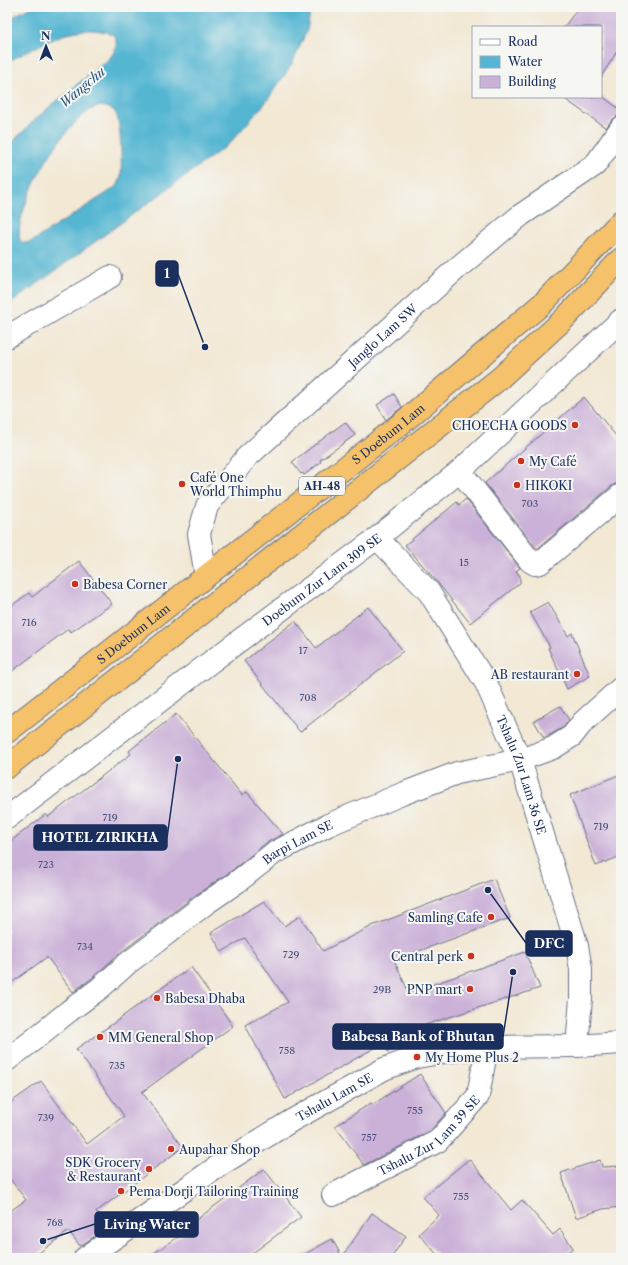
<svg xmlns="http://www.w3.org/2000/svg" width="628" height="1265" font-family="'Libre Caslon Text',serif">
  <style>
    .water { fill: #54b6d2; stroke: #387298; fill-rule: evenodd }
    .building { fill: #cbb1d8 }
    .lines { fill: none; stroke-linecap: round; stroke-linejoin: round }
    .minor-casing { stroke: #667087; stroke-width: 24 }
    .highway-casing { stroke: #667087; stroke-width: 24 }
    .minor { stroke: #fff; stroke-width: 22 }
    .highway { stroke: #f5c16b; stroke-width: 22 }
    .poi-dot { fill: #c8321e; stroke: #f6f6f2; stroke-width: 1.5 }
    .labels { text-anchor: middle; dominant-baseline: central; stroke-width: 4; stroke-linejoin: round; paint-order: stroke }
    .number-label { font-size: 10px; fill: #47507c }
    .shield { fill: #f6f6f2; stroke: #5d6b8a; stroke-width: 1 }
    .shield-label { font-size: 11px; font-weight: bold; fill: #1b2f5e }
    .street-label { font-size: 12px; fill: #1b2f5e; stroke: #f6f6f2 }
    .poi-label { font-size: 12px; fill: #1b2f5e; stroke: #f6f6f2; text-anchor: start }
    .water-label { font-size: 13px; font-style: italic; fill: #2c5881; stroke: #f6f6f2 }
    .leader { fill: none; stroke: #1b2f5e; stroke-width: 1.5 }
    .callout-dot { fill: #1b2f5e; stroke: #f6f6f2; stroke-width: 1.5 }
    .callout { fill: #1b2f5e; stroke: #1b2f5e; stroke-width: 1.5 }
    .callout-label { font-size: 13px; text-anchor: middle; font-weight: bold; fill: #fff }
  </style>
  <rect width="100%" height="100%" fill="#f6f6f2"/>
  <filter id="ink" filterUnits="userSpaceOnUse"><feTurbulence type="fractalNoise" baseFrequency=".025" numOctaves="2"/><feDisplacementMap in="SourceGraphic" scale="8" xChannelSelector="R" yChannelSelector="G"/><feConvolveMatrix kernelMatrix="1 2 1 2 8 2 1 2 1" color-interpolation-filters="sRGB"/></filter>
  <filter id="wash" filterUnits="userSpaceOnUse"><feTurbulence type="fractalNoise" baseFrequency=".012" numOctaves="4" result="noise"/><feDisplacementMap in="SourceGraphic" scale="16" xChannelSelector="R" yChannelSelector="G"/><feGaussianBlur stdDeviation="0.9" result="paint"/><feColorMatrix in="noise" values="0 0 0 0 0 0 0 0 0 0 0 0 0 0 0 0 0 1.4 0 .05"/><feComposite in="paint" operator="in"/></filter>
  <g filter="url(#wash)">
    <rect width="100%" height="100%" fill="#f2e8d4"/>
    <path class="water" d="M31 7H311L307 30 292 64 266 102 229 144 7 306V149C35 115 75 87 109 59 115 52 118 45 115 36 104 29 85 29 72 32 51 38 27 52 7 62V20ZM101 106C106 107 112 108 115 112 121 119 122 165 121 177L118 185 110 191 31 242 24 243 20 241C12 209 68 110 101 106Z"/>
    <g id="blocks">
      <path class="building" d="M579 7H621V45L601 77V27H564Z
        M562 97H603L621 110V111L617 116 611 121 606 128Z
        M394 394 402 407 386 420 377 405Z
        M584 397 621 442V482L613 485 537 549 485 483Z
        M345 422 355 435 320 460 321 462 304 475 302 473 301 474 292 462Z
        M466 499 520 568 516 571 520 576V583L470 623 438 583 405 545 457 502 459 505Z
        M79 561 112 604 71 632 68 629 7 675V609L29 593 32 597Z
        M548 602 568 636 572 633 590 676 567 689 548 648 550 647 530 612Z
        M368 607 403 651 300 732 244 661 295 621 316 648Z
        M560 706 569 720 564 727 544 738 534 721Z
        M176 714 242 795 247 792 283 834 266 843 230 872 197 894 120 953 92 978 73 992 47 957 7 986V844L46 814 48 817 131 754 129 751Z
        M621 774V856L596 866 570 795Z
        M494 879 510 918 394 960 409 993 525 952 540 988 425 1025 428 1032 388 1052 383 1043 285 1099 245 1025 288 1002 245 938 222 952 211 933 264 901 284 926 300 916 323 951 372 926Z
        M191 967 233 1026 142 1092 183 1147 96 1212 107 1228 80 1246 69 1231 32 1258H7V1213L26 1200 7 1175V1105L41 1081 87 1144 124 1116 76 1049 124 1016H123Z
        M420 1074 446 1113 430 1131 364 1165 335 1126 371 1103 372 1105Z
        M469 1159 511 1210 522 1200 553 1235 560 1229 573 1248 559 1258H440L419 1234 439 1215 423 1197Z
        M600 1160 602 1167 621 1166V1207L603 1209 576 1218 561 1173Z
        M264 1169 301 1217 246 1258H147L190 1229 188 1226Z
        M372 1213 406 1236 391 1258H298L332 1239 342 1257Z"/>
    </g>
  </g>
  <g filter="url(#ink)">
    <use href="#blocks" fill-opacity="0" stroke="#667087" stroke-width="1"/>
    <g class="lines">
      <defs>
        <g id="minor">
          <path d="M7 337 110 277"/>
          <path d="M460 471 530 561 535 564 540 563 621 495"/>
          <path id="s1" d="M377 538 429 592 486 683 520 760 577 946 581 969V999L577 1046"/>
          <path id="s2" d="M206 576 199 534 207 506 247 457 455 270 521 215 595 165 621 128"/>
          <path id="s3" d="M7 818 208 664 377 538 460 471 621 320"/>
          <path id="s4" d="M7 1060 32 1041 69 1011 100 988 128 963 156 942 205 904 237 882 274 853 328 825 402 794 457 773 520 760 553 748 572 736 583 722 621 688"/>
          <path id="s5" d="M333 1195 438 1141 478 1096 487 1047"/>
          <path id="s6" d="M85 1258 220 1165 291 1121 384 1069 417 1057 451 1051 487 1047 577 1046 621 1043"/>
        </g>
        <g id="highway">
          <path id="s7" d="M7 732 402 423 543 303 621 221"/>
          <path d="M7 767 499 379 564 319 621 259"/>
        </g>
      </defs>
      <use href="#minor" class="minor-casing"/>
      <use href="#highway" class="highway-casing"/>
      <use href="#minor" class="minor"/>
      <use href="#highway" class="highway"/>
    </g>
  </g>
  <g class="poi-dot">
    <circle cx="575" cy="425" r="4"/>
    <circle cx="521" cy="461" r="4"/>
    <circle cx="182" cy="484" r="4"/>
    <circle cx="517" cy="485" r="4"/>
    <circle cx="75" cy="584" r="4"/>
    <circle cx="577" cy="674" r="4"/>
    <circle cx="491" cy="917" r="4"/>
    <circle cx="471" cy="956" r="4"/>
    <circle cx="470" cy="989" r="4"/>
    <circle cx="157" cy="998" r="4"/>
    <circle cx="100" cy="1037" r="4"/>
    <circle cx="417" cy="1057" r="4"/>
    <circle cx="171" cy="1149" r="4"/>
    <circle cx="149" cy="1169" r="4"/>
    <circle cx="121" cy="1191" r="4"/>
  </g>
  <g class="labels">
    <g class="number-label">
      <text x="530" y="503">703</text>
      <text x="464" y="562">15</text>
      <text x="29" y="622">716</text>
      <text x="303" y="650">17</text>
      <text x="308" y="697">708</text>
      <text x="110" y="817">719</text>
      <text x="601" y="826">719</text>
      <text x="46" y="864">723</text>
      <text x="85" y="946">734</text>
      <text x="291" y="954">729</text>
      <text x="382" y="989">29B</text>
      <text x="287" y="1050">758</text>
      <text x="117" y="1065">735</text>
      <text x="415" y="1110">755</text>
      <text x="46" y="1117">739</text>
      <text x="369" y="1137">757</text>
      <text x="461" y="1196">755</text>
      <text x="55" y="1222">768</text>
    </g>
    <rect class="shield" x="299" y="477" width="46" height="18" rx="3"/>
    <g class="shield-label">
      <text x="322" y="486">AH-48</text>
    </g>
    <g class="street-label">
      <text stroke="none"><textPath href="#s2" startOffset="317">Janglo Lam SW</textPath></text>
      <text stroke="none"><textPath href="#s7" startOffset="484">S Doebum Lam</textPath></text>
      <text stroke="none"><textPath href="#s3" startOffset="395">Doebum Zur Lam 309 SE</textPath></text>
      <text stroke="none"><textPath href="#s7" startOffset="160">S Doebum Lam</textPath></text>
      <text stroke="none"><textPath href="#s1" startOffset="281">Tshalu Zur Lam 36 SE</textPath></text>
      <text stroke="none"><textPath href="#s4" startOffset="364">Barpi Lam SE</textPath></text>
      <text stroke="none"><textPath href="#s6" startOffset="297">Tshalu Lam SE</textPath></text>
      <text stroke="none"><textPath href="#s5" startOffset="114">Tshalu Zur Lam 39 SE</textPath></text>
    </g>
    <g class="poi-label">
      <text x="567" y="425" text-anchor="end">CHOECHA GOODS</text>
      <text x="529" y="461">My Café</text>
      <text x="190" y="477">Café One<tspan x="190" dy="14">World Thimphu</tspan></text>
      <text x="525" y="485">HIKOKI</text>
      <text x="83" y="584">Babesa Corner</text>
      <text x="569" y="674" text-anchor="end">AB restaurant</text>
      <text x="483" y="917" text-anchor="end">Samling Cafe</text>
      <text x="463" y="956" text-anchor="end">Central perk</text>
      <text x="462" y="989" text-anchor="end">PNP mart</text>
      <text x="165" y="998">Babesa Dhaba</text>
      <text x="108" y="1037">MM General Shop</text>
      <text x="425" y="1057">My Home Plus 2</text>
      <text x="179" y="1149">Aupahar Shop</text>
      <text x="141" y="1162" text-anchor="end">SDK Grocery<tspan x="141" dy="14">&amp; Restaurant</tspan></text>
      <text x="129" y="1191">Pema Dorji Tailoring Training</text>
    </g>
    <g class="water-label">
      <text transform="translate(82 87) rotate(-40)">Wangchu</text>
    </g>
  </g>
  <path class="leader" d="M205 347L178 274M178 759L167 838M488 890L526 943M513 972L503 1037M43 1241L95 1224"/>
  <g class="callout-dot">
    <circle cx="205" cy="347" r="4"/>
    <circle cx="178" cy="759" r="4"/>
    <circle cx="488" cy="890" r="4"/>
    <circle cx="513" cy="972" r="4"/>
    <circle cx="43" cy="1241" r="4"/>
  </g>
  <g class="callout">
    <rect x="156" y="261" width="22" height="25" rx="4"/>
    <rect x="34" y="825" width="133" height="25" rx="4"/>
    <rect x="526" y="931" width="46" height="25" rx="4"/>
    <rect x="333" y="1024" width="170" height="25" rx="4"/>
    <rect x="95" y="1212" width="103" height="25" rx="4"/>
  </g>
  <g class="callout-label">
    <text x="167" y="278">1</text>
    <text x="100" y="842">HOTEL ZIRIKHA</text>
    <text x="549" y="948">DFC</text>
    <text x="418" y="1041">Babesa Bank of Bhutan</text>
    <text x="147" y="1229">Living Water</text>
  </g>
  <rect width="628" height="1265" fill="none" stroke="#f6f6f2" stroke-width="24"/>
  <rect x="472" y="26" width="130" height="72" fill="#f6f6f2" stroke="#9ea6b7"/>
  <rect x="480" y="39" width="20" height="6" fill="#ffffff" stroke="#9ea6b7"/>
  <text x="508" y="46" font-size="12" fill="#1b2f5e">Road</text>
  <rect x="480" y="56" width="20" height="12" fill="#54b6d2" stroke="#9ea6b7"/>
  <text x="508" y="66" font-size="12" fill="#1b2f5e">Water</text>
  <rect x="480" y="76" width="20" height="12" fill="#cbb1d8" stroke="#9ea6b7"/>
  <text x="508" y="86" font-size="12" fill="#1b2f5e">Building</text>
  <g transform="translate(46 46) rotate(359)" stroke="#f6f6f2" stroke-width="3" paint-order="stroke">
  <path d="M0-3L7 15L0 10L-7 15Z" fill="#1b2f5e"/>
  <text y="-6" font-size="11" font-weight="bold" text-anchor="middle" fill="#1b2f5e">N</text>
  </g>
</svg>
